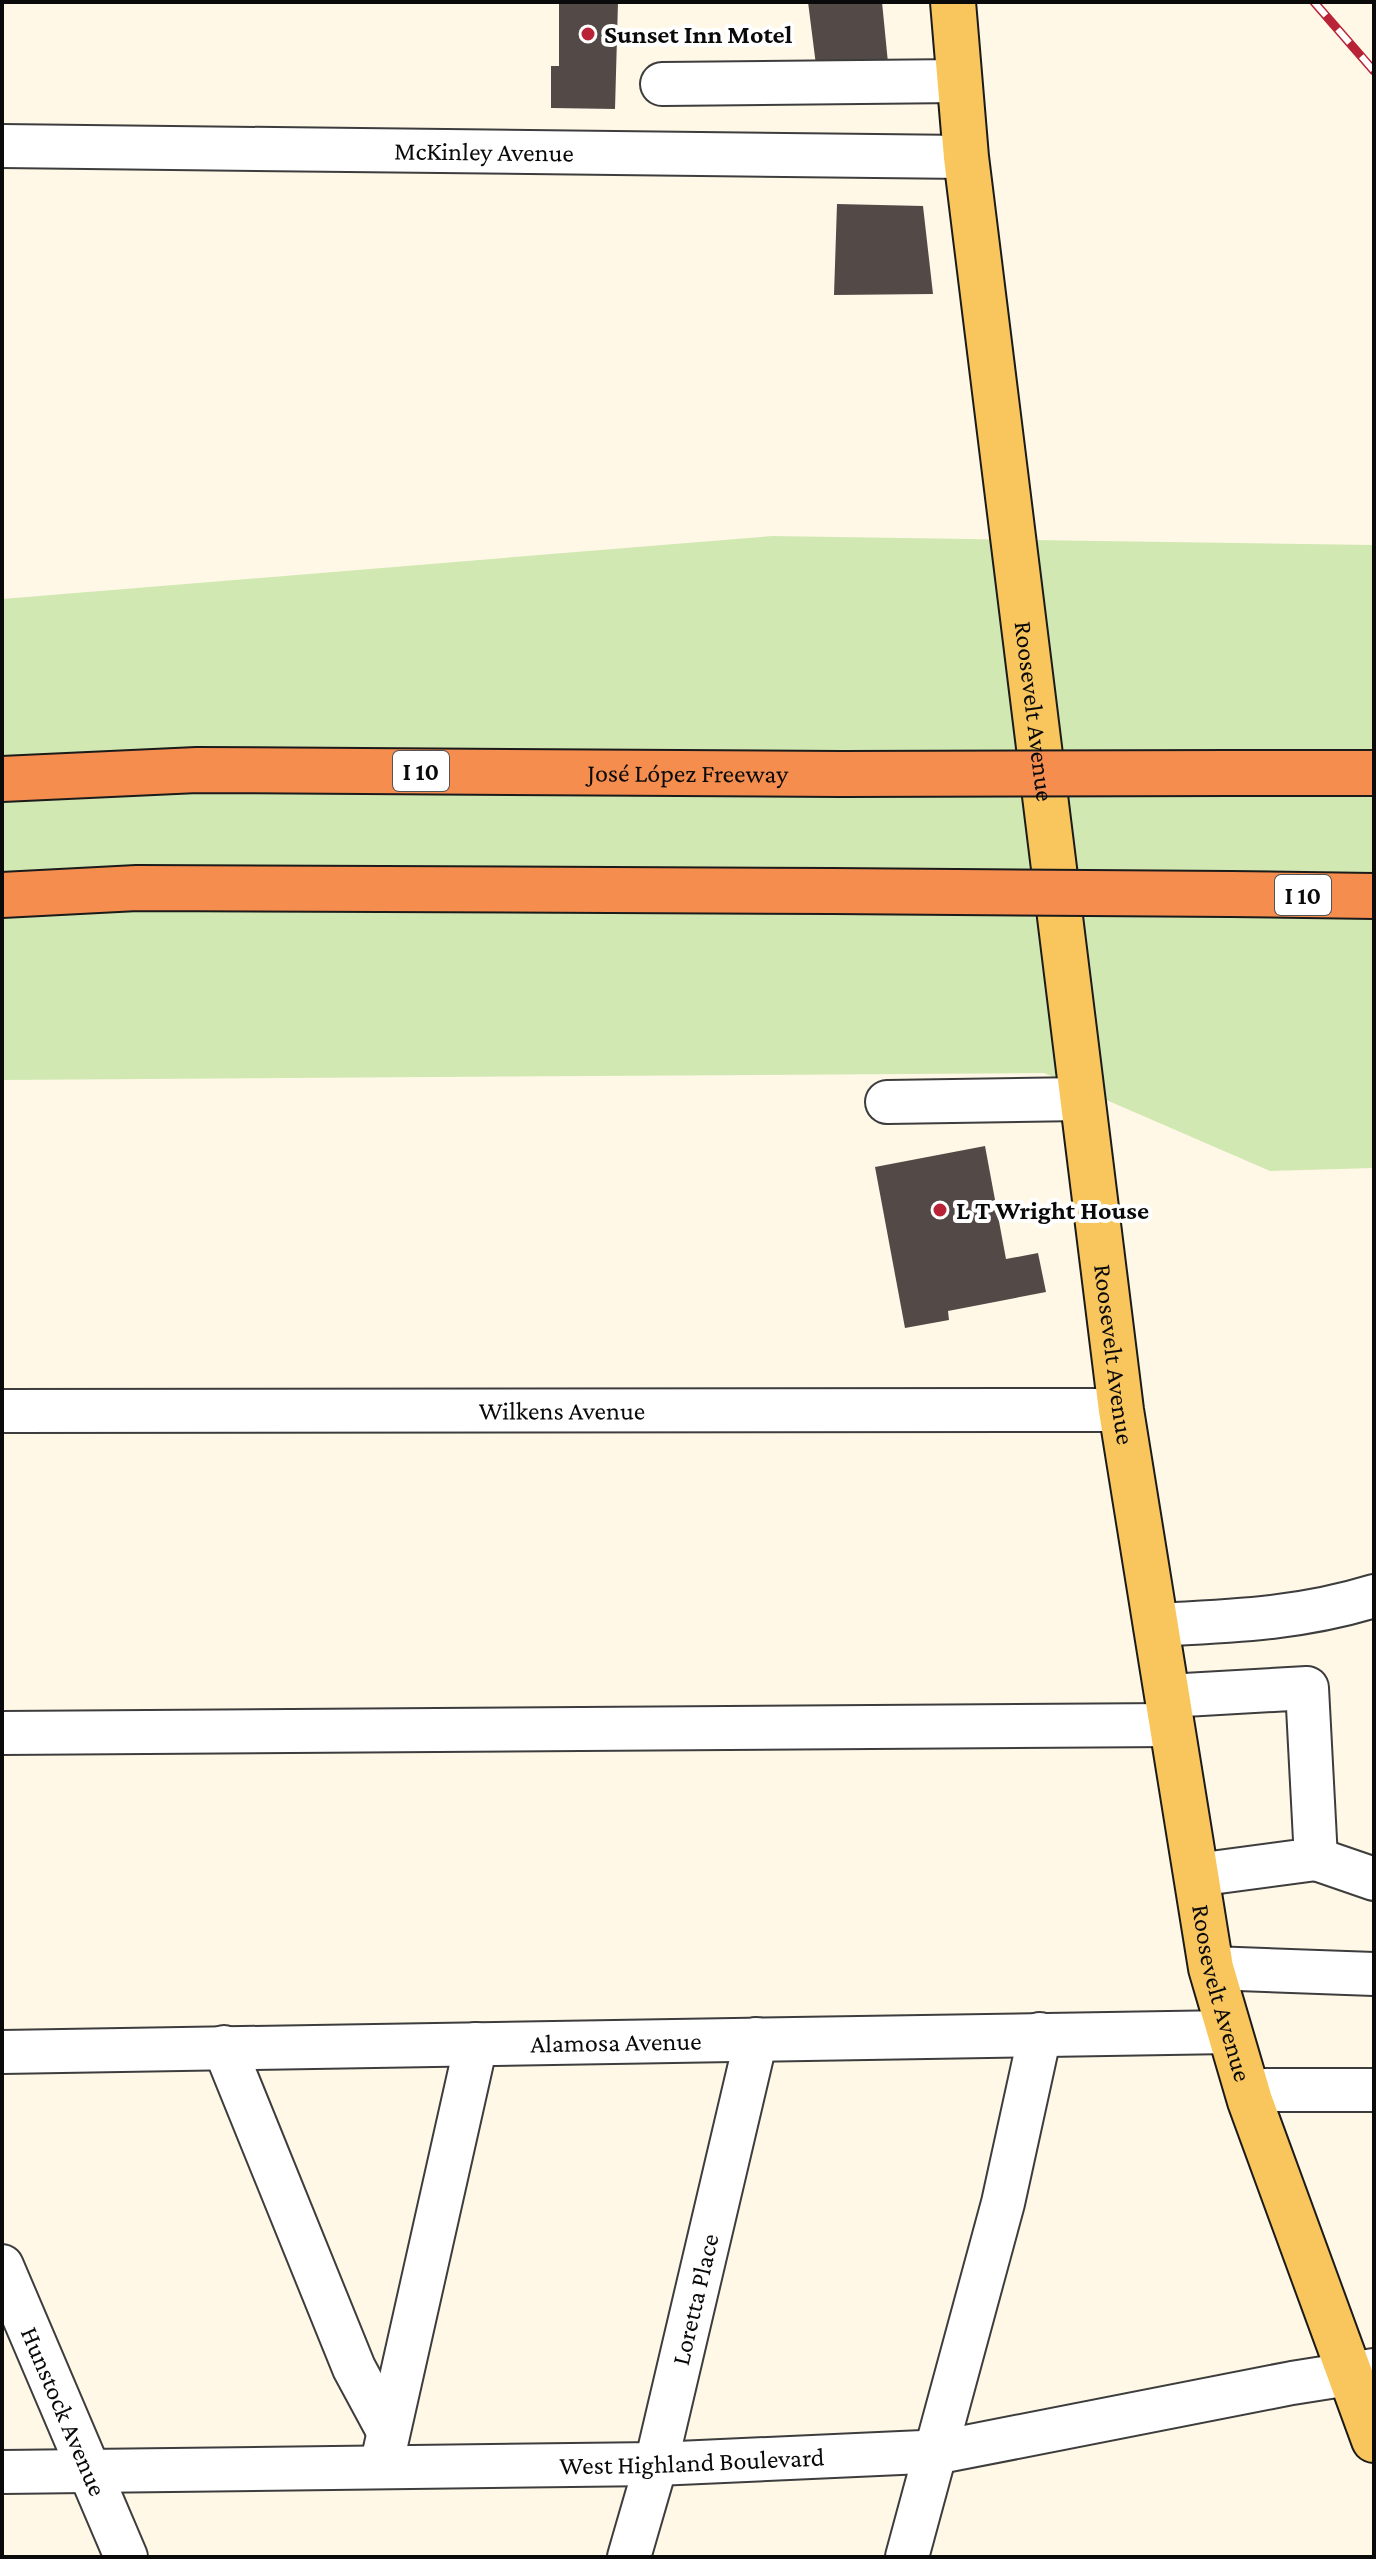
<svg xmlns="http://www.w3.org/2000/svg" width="1376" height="2559" font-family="'Crimson Pro',serif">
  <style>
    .green { fill: #d2e8b2 }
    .building { fill: #534a47 }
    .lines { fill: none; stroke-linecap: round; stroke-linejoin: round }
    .minor-casing { stroke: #3d3d3d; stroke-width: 46 }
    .major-casing { stroke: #1b1b1b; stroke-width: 48 }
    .highway-casing { stroke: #1b1b1b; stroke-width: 48 }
    .minor { stroke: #fff; stroke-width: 42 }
    .major { stroke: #f9c65d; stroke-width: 44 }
    .highway { stroke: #f58d4f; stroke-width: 44 }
    .rail-casing { stroke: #b92337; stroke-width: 9 }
    .rail { stroke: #fff; stroke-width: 6; stroke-dasharray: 18; stroke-linecap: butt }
    .highway-bridge-casing { stroke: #1b1b1b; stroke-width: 48; stroke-linecap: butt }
    .highway-bridge { stroke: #f58d4f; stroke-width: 44 }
    .poi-dot { fill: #b92337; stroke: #fff; stroke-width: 3 }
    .labels { text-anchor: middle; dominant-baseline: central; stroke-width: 8; stroke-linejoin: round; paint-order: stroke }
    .shield { fill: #fff; stroke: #545454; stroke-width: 2 }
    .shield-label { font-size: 24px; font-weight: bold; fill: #0a0a0a }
    .poi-label { font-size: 26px; font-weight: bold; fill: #0a0a0a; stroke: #fff; text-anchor: start }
    .street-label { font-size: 26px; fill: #0a0a0a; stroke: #fff }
  </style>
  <rect width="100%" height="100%" fill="#fff8e7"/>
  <path class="green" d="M772 536 1374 545V1168L1270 1171 1044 1073 2 1080V599Z"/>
  <path class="building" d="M559 2H618L615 109 551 108V66H559Z
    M808 2H882L889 73H817Z
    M837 204 923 206 933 294 834 295Z
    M985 1146 1006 1259 1038 1253 1046 1292 948 1311 949 1320 905 1328 875 1167Z"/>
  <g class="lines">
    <defs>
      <g id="minor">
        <path d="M662 84 960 81"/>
        <path id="s1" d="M2 146 966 157"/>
        <path d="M887 1102 1082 1099"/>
        <path id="s2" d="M2 1411 1121 1410"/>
        <path d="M1155 1625C1233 1621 1299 1619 1374 1596"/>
        <path d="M1167 1696 1307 1688 1316 1859 1196 1875"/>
        <path d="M2 1733 1172 1725"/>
        <path d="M1316 1859 1374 1879"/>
        <path d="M1211 1968 1374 1974"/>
        <path d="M224 2047 354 2368 388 2431"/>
        <path id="s3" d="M2 2052 1230 2032"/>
        <path d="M1247 2090H1374"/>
        <path id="s4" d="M2 2266 126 2557"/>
        <path d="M381 2467 476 2044"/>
        <path id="s5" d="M2 2472 656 2464 945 2451 1292 2383 1374 2370"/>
        <path id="s6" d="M629 2557 656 2464 756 2039"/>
        <path d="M907 2557 1003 2203 1040 2034"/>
      </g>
      <g id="major">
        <path id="s7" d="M953 2 966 157 1121 1410 1211 1968 1250 2101 1374 2440"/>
      </g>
      <g id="highway">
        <path d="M1232 773H1374"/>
        <path id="s8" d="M2 779 197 770 841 774"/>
        <path d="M1231 894 1374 896"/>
        <path d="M2 895 137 888 832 891"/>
      </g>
    </defs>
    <use href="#minor" class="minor-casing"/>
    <use href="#major" class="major-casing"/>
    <use href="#highway" class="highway-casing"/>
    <use href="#minor" class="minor"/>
    <use href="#major" class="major"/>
    <use href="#highway" class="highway"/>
    <defs>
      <path id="rail" d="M1314 2 1374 71"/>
    </defs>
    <use href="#rail" class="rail-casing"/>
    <use href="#rail" class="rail"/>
    <defs>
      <path id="highway-bridge" d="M841 774 1232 773
        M832 891 1231 894"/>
    </defs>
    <use href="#highway-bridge" class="highway-bridge-casing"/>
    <use href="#highway-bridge" class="highway-bridge"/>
  </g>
  <g class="poi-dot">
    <circle cx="588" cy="34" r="8"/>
    <circle cx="940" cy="1210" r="8"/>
  </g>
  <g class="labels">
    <g class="shield">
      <rect x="393" y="751" width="56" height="40" rx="6"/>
      <rect x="1275" y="875" width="56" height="40" rx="6"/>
    </g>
    <g class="shield-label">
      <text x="421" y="771">I 10</text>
      <text x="1303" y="895">I 10</text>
    </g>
    <g class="poi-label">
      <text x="604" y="34">Sunset Inn Motel</text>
      <text x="956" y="1210">L T Wright House</text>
    </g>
    <g class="street-label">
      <text stroke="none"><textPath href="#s1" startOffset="482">McKinley Avenue</textPath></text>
      <text stroke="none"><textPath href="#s7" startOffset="714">Roosevelt Avenue</textPath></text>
      <text stroke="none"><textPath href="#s8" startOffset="686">José López Freeway</textPath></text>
      <text stroke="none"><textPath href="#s7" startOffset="1362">Roosevelt Avenue</textPath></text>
      <text stroke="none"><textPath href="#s2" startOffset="560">Wilkens Avenue</textPath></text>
      <text stroke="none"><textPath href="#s7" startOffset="2010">Roosevelt Avenue</textPath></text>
      <text stroke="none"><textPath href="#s3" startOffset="614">Alamosa Avenue</textPath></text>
      <text stroke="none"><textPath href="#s6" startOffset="266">Loretta Place</textPath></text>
      <text stroke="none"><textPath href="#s4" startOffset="158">Hunstock Avenue</textPath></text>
      <text stroke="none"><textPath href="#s5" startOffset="690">West Highland Boulevard</textPath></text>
    </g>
  </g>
  <rect width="1376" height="2559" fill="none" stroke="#0a0a0a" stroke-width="8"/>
</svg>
